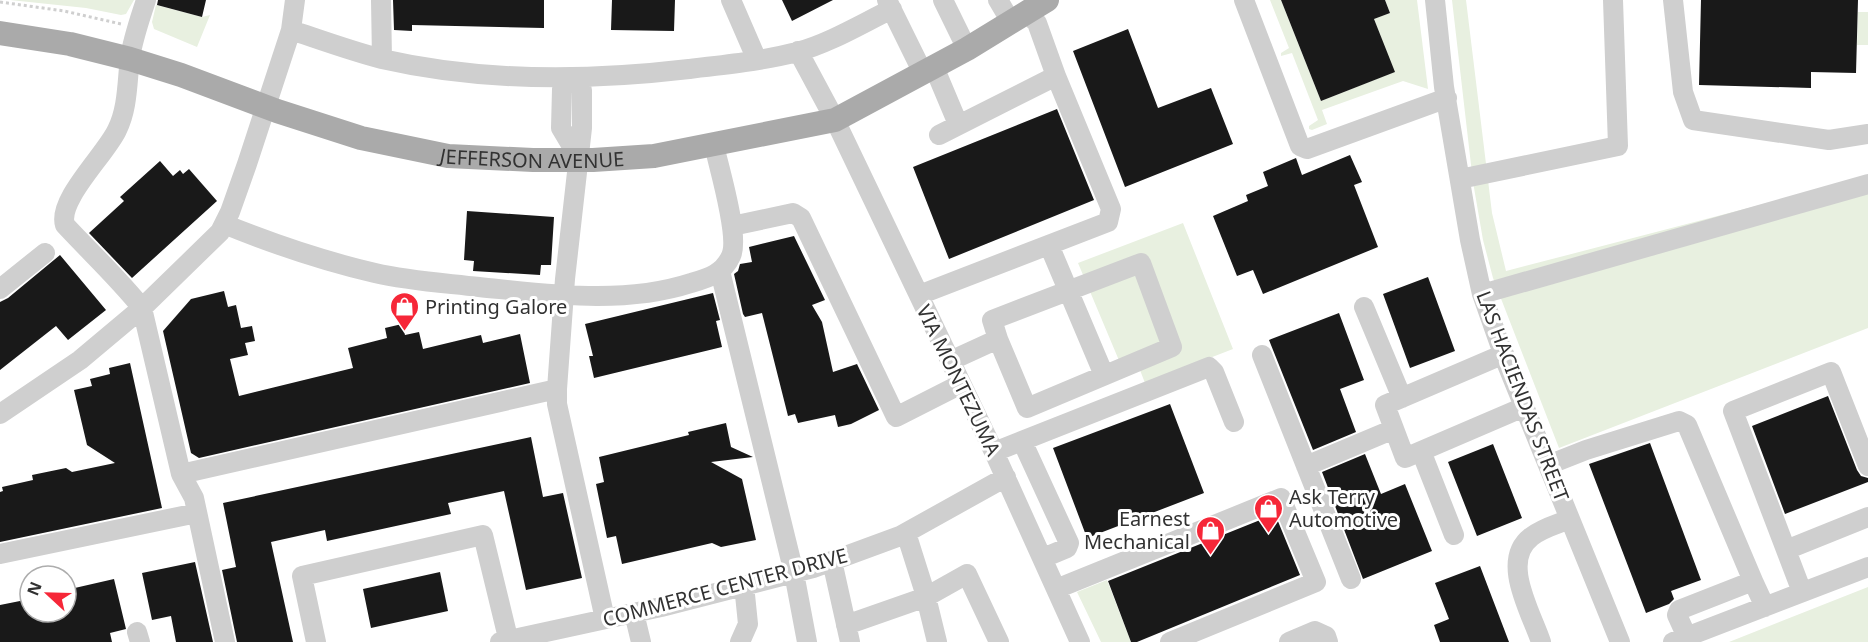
<svg xmlns="http://www.w3.org/2000/svg" width="1868" height="642" font-family="'Noto Sans',sans-serif">
  <style>
    .green { fill: #e8f0e0 }
    .building { fill: #191919 }
    .lines { fill: none; stroke-linecap: round; stroke-linejoin: round }
    .path { stroke: #cfcfcf; stroke-width: 3; stroke-dasharray: 3 3; stroke-linecap: butt }
    .minor { stroke: #cfcfcf; stroke-width: 20 }
    .major { stroke: #aaa; stroke-width: 24 }
    .labels { text-anchor: middle; dominant-baseline: central; stroke-width: 6; stroke-linejoin: round; paint-order: stroke }
    .street-label { font-size: 20px; fill: #323232; stroke: #fff }
    .poi-label { font-size: 20px; fill: #323232; stroke: #fff; text-anchor: start }
  </style>
  <rect width="100%" height="100%" fill="#fff"/>
  <path class="green" d="M10 0H134L126 14 121 15 86 8Z
    M1270 0H1281L1321 101 1394 72 1374 19 1390 13 1385 0H1417L1428 89 1403 81 1322 110 1327 124 1312 130 1309 129V126L1318 120 1292 53 1281 56V53L1289 48Z
    M1452 0H1466L1492 213 1506 271 1868 177V328L1559 448 1493 278 1483 240 1473 182Z
    M156 5 202 17 210 15 197 47 154 29 152 22Z
    M1858 12H1868V45H1857Z
    M1183 223 1233 349 1145 383 1138 365 1123 370 1078 263Z
    M1107 580 1131 642H1101L1077 592Z
    M1868 587V642H1729Z"/>
  <path class="building" d="M158 0H206L202 17 157 5Z
    M393 0H544V28L412 25V31L394 30Z
    M612 0H675L674 31 611 30Z
    M782 0H833L792 21Z
    M1281 0H1385L1390 13 1374 19 1395 72 1321 101Z
    M1701 0H1858L1856 73 1811 72V88L1699 85Z
    M1128 29 1158 108 1211 88 1233 144 1125 187 1073 51Z
    M1057 109 1094 200 949 259 913 167Z
    M1350 155 1362 182 1354 185 1378 247 1263 294 1253 270 1237 276 1213 216 1248 201 1246 195 1268 186 1263 172 1296 158 1302 175Z
    M160 161 173 176 180 170 183 174 189 169 217 201 132 278 89 233 124 201 120 197Z
    M467 211 554 217 551 265H541L540 275 473 271 474 261 464 260Z
    M794 236 825 300 812 305 822 322 833 372 857 364 879 410 851 424 838 427 835 415 798 423 795 414 788 416 762 313 745 317 743 314 734 274 738 271 740 264 752 262 749 247Z
    M60 255 106 310 68 340 56 326 0 370V302L8 298Z
    M1428 277 1455 351 1410 368 1383 294Z
    M224 291 228 307 236 305 241 328 252 326 255 341 245 343 248 355 230 359 239 396 353 368 348 348 387 338 385 328 402 324 405 335 419 332 423 349 481 335 483 343 520 334 530 383 199 458 191 453 163 331 191 299Z
    M713 293 720 320 716 321 722 347 594 378 589 356H593L585 324Z
    M1339 313 1364 380 1340 389 1356 432 1313 450 1269 340Z
    M130 363 162 508 0 542V492L3 491 2 487 33 480 32 475 66 468 72 472 115 463 87 445 74 390 92 386 90 379 110 374 109 368Z
    M1828 396 1857 470 1861 476 1868 478V482L1785 514 1752 426Z
    M1170 404 1204 493 1087 538 1053 448Z
    M726 423 731 447 753 457 711 462 742 479 756 540 721 547 712 543 622 564 616 536 607 538 596 484 604 482 599 457 689 435 688 432Z
    M531 437 543 497 563 493 582 578 526 590 504 491 448 503 451 514 327 541 325 530 271 542 293 642H237L222 570 236 567 223 503Z
    M1650 443 1701 580 1671 591 1674 599 1669 604 1646 613 1589 464Z
    M1493 444 1522 518 1477 536 1448 462Z
    M1365 454 1381 494 1405 484 1432 551 1363 579 1322 472Z
    M1275 514 1300 575 1137 642H1131L1108 581Z
    M195 562 213 642H176L171 616 152 620 142 573Z
    M1480 566 1509 642H1440L1434 625 1449 619 1435 583Z
    M440 572 448 611 371 628 363 589Z
    M114 579 126 629 110 633 112 642H0V605L30 599V612H66V590Z"/>
  <g class="lines">
    <path class="path" d="M0 2 64 11 121 24"/>
    <path class="minor" d="M381 0 382 59
      M731 0 757 60
      M887 0 923 73
      M943 0 967 49
      M998 0 1011 22
      M1244 0 1300 146 1307 149 1447 98
      M1435 0 1444 87 1470 240 1482 294 1506 362 1620 642
      M1673 0 1683 92 1693 120 1829 140 1868 134
      M1027 13 1037 23 1056 76
      M291 30 295 0
      M798 51 835 120 994 452 1080 642
      M934 67 958 124
      M569 78 562 89 561 128 580 160
      M575 78 582 90V128L565 279 557 389 181 474 142 308 220 232 230 212 247 164 291 30C321 40 351 51 382 59 482 82 587 81 689 69 725 65 762 61 797 52 830 43 861 24 892 9
      M1460 179 1618 146 1613 0
      M224 224C273 244 323 261 375 273 409 281 445 283 479 287 549 294 623 305 691 283 708 278 723 274 731 256 740 237 719 168 714 145
      M732 226 793 213 801 218 896 417 961 384
      M1049 245 1104 375
      M1141 263 1172 347 1027 408 998 339 992 320Z
      M720 271 794 573 807 642
      M0 289 45 253
      M1482 294 1868 184
      M919 295 1108 222 1111 209 1056 76 939 135
      M1364 307 1402 398
      M1504 354 1385 405 1405 458 1524 407
      M1262 355 1351 579
      M950 361 998 339
      M557 389V404L605 619
      M0 414 80 360 142 308C119 279 91 253 65 225 57 200 106 154 117 130 128 108 127 82 130 58 133 38 140 19 146 0
      M1022 441 1069 543 1067 548 1043 558
      M1421 451 1454 535
      M994 452 1209 367 1214 372 1234 422
      M1548 465 1586 450 1679 421 1687 425 1753 581
      M1306 466 1394 429
      M181 474 194 498 225 642
      M906 533 925 593 937 642
      M1786 550 1868 517
      M0 554 197 513
      M832 561 850 642
      M1056 589 1281 498 1316 582 1170 642
      M1802 592 1733 411 1831 372 1868 466
      M634 613 641 642
      M846 625 926 597 967 574 999 642
      M137 632 140 642
      M1687 637 1677 615 1679 610 1753 581 1765 607
      M316 642 302 576 483 535 509 642
      M500 642 661 607 813 568 900 536 1006 477
      M740 642 748 624 744 585
      M1289 642 1315 631 1326 636 1328 642
      M1541 642C1531 612 1500 561 1531 537 1542 528 1558 524 1570 519
      M1673 642 1868 567"/>
    <path class="major" id="s1" d="M0 33 70 44 130 59 181 75 277 111 361 138 448 156 533 160H593L654 156 835 120 967 49 1047 0"/>
  </g>
  <defs>
    <symbol id="shop-pin" viewBox="-11 -11 22 30"><path d="M0 17L-7.5 6A9.5 9.5 0 1 1 7.5 6Z" fill="#f62738" stroke="#fff"/><path d="M-5-2.5h2.3a2.7 3.5 0 0 1 5.4 0H5L5.5 6h-11ZM-1.5-2.5h3a1.5 2.3 0 0 0-3 0Z" fill="#fff"/></symbol>
  </defs>
  <g fill-rule="evenodd">
    <use href="#shop-pin" x="388" y="290" width="33" height="45"/>
    <use href="#shop-pin" x="1252" y="492" width="33" height="45"/>
    <use href="#shop-pin" x="1194" y="514" width="33" height="45"/>
  </g>
  <g class="labels">
    <g class="street-label">
      <text stroke="none"><textPath href="#s1" startOffset="550">JEFFERSON AVENUE</textPath></text>
      <text transform="translate(959 380) rotate(64)">VIA MONTEZUMA</text>
      <text transform="translate(1523 396) rotate(69)">LAS HACIENDAS STREET</text>
      <text transform="translate(725 587) rotate(-15)">COMMERCE CENTER DRIVE</text>
    </g>
    <g class="poi-label">
      <text x="425" y="306">Printing Galore</text>
      <text x="1289" y="496">Ask Terry<tspan x="1289" dy="23">Automotive</tspan></text>
      <text x="1190" y="518" text-anchor="end">Earnest<tspan x="1190" dy="23">Mechanical</tspan></text>
    </g>
  </g>
  <g transform="translate(48 594) rotate(292)"><circle r="28" fill="#ffffff" stroke="#adadad" stroke-width="1.5"/>
  <path d="M0-4.5L10 22L0 15L-10 22Z" fill="#f62738"/>
  <text y="-9" font-size="16" font-weight="bold" text-anchor="middle" fill="#323232">N</text>
  </g>
</svg>
